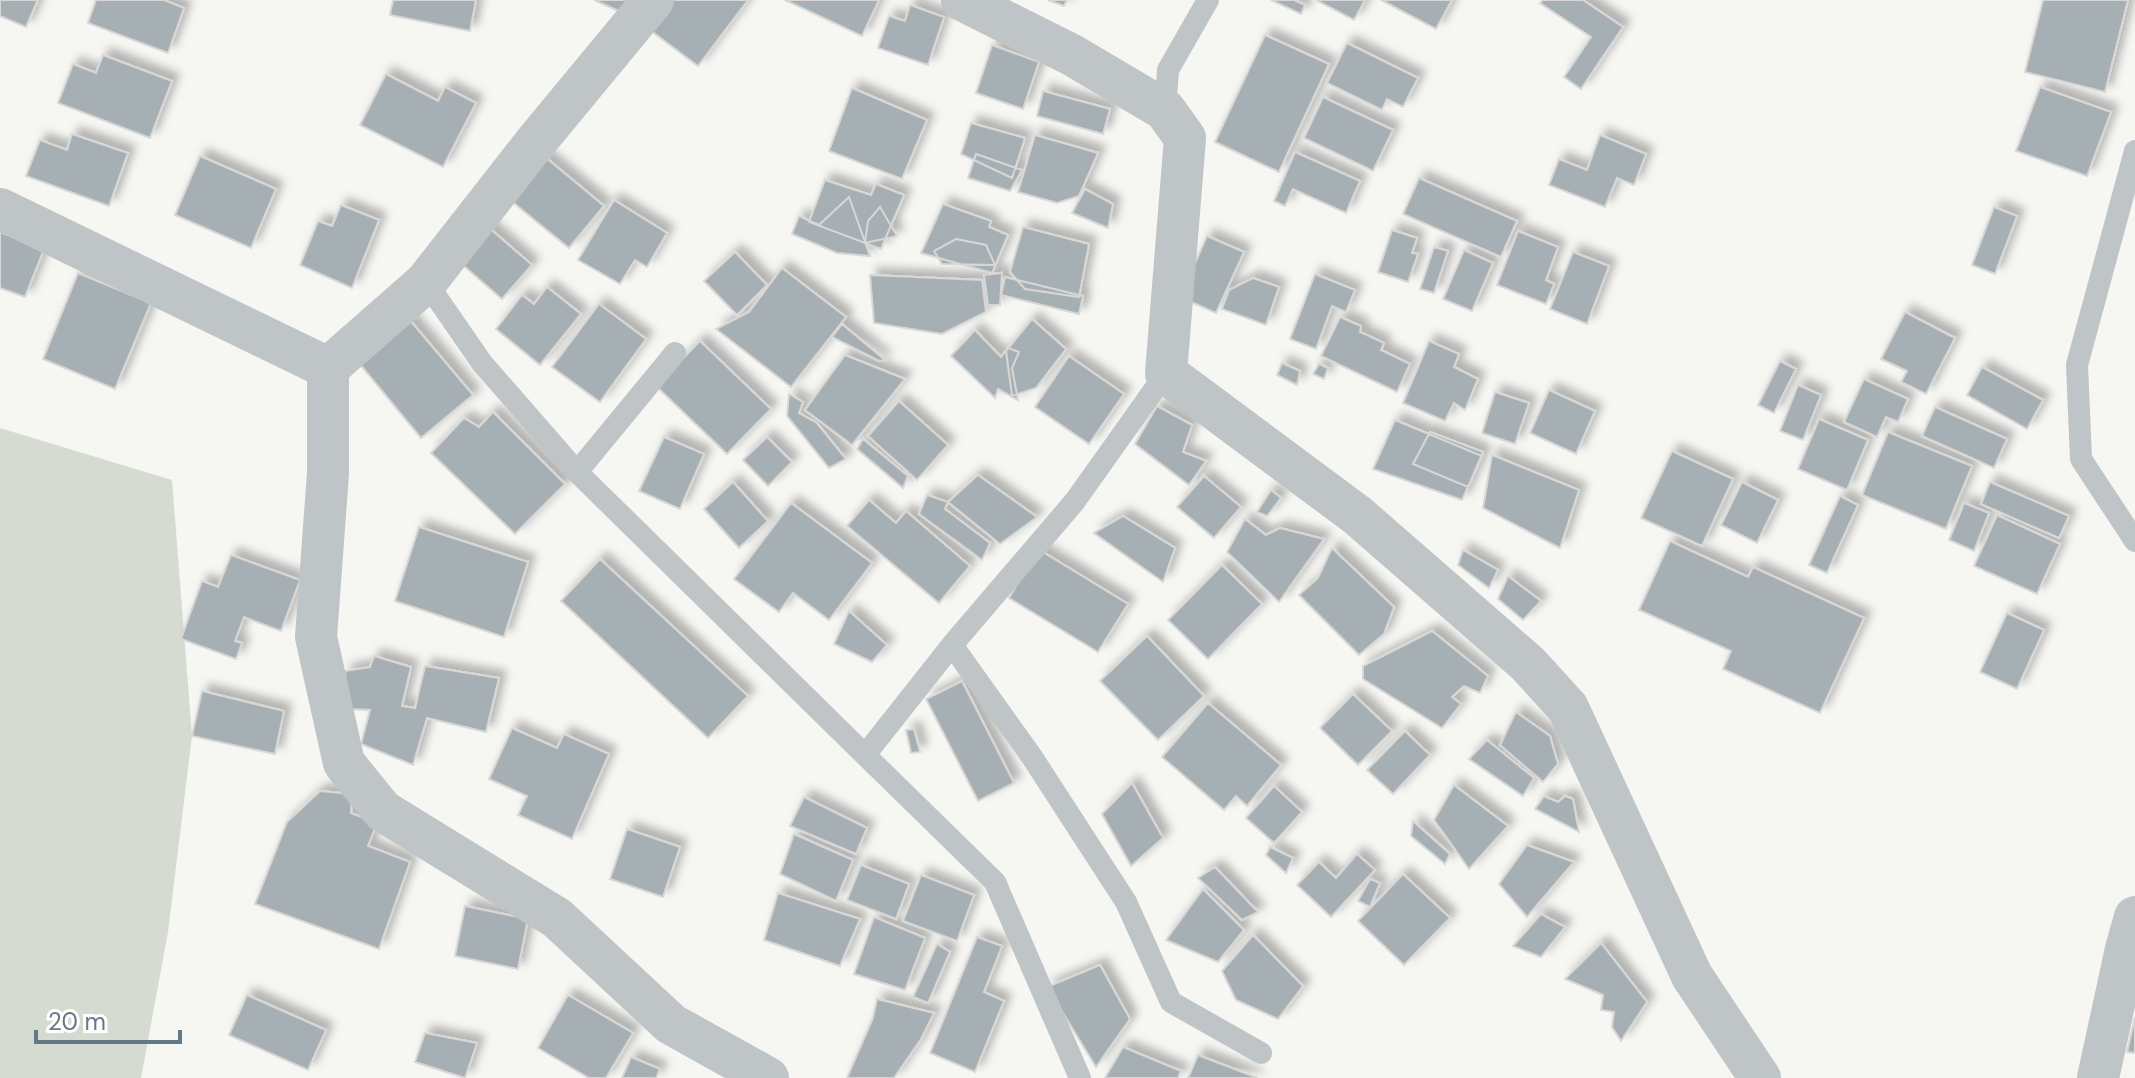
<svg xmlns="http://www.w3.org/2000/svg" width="2135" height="1078" font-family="'DM Sans',sans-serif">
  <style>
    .green { fill: #d6dbd2 }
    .building { fill: #a6b0b4; stroke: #d8d7d5; stroke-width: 2; filter: url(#shadow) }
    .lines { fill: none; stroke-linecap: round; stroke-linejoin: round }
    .service { stroke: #bfc4c7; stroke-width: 22 }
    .minor { stroke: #bfc4c7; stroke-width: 42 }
  </style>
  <defs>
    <filter id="shadow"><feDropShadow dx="7" dy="-7" stdDeviation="4" flood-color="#0004"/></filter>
  </defs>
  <rect width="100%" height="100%" fill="#f6f6f3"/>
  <path class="green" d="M0 428 172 480 192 736 168 932 141 1078H0Z"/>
  <path class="building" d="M0 0H38L26 27 0 16Z
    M96 0H164L184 8 168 53 88 23Z
    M393 0H476L470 31 390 15Z
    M594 0H627L621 12Z
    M672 0H748L698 66 650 30Z
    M785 0H879L862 36Z
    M1048 0H1067L1064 6Z
    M1271 0H1294L1305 5 1301 14Z
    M1316 0H1365L1354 20Z
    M1381 0H1452L1436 29Z
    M1543 0H1583L1623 27 1581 89 1564 77 1591 37 1540 3Z
    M2043 0H2128L2105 92 2025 72Z
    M910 5 944 17 928 65 878 48 889 16 905 21Z
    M1265 35 1329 64 1279 172 1215 142Z
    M1347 43 1418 78 1403 107 1387 99 1382 110 1327 83Z
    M992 45 1039 62 1023 109 976 93Z
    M103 55 172 81 150 138 58 103 73 64 96 73Z
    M386 74 438 101 445 87 476 103 443 167 360 125Z
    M2040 87 2111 112 2087 176 2016 151Z
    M852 88 927 120 902 179 829 151Z
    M1043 91 1110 109 1103 134 1037 116Z
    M1323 97 1393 130 1373 171 1304 138Z
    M971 123 1025 138 1012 178 961 154Z
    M72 134 128 153 109 206 26 176 40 140 67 150Z
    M1035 135 1098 153 1079 196 1057 203 1018 192Z
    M1600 135 1646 154 1634 185 1617 178 1605 207 1549 185 1559 159 1587 170Z
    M1295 152 1360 181 1346 213 1293 189 1285 206 1274 201Z
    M976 154 1022 170 1010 191 968 178Z
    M200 156 276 189 251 248 175 215Z
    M544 156 604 206 569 248 509 199Z
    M1419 178 1517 221 1501 257 1403 214Z
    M825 180 871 195 876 184 904 195 881 249 809 222Z
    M1085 189 1113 204 1108 228 1072 213Z
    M849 197 870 256 837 253 792 234 799 216 819 225Z
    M614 200 667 233 647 267 635 260 620 284 578 260Z
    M943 204 991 221 989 227 1008 235 992 273 921 253Z
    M341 205 379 220 352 288 300 265 318 221 332 226Z
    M880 207 897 236 865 243 868 221Z
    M1994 207 2017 216 1995 274 1972 265Z
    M487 226 532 265 502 299 457 260Z
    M1023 227 1089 244 1079 297 1025 289 1010 272Z
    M1392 230 1417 238 1412 253 1418 254 1408 282 1378 272Z
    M1518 231 1558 247 1546 280 1554 284 1546 304 1497 285Z
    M0 232 44 249 25 297 0 288Z
    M1207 236 1244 252 1216 313 1180 297Z
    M956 239 986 245 995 265 942 264 934 251Z
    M1434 247 1448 251 1434 293 1420 289Z
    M1464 250 1493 263 1472 311 1443 299Z
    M735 252 767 285 737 315 704 281Z
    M1573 252 1609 266 1587 324 1550 309Z
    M782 268 846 317 791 387 716 329 749 312Z
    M78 273 151 303 115 389 43 359Z
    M1002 273 1000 305H988L984 275Z
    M1315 274 1355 290 1346 312 1332 306 1316 349 1290 339Z
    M870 275 982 280 986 312 942 334 874 323Z
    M1005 277 1083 296 1079 314 1001 295Z
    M1253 278 1279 287 1266 325 1222 309 1229 290Z
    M547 287 581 314 540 365 496 329 522 295 534 304Z
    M599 304 646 339 600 402 552 367Z
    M1905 312 1955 338 1926 394 1901 382 1907 371 1881 359Z
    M1340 317 1361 326 1360 332 1384 343 1381 350 1410 364 1397 392 1321 356Z
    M409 319 473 395 421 438 358 362Z
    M1032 319 1066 349 1036 388 1012 396 1006 351Z
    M842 324 885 360 879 361 832 337Z
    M975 330 1001 357 1008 348 1019 352 1012 368 1018 400 998 389 995 398 951 356Z
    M700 341 771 409 727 454 656 386Z
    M1429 341 1459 354 1454 367 1478 379 1465 410 1454 403 1445 421 1403 403Z
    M845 355 905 379 852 445 805 410Z
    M1069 356 1124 394 1089 444 1035 407Z
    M1780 361 1796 369 1774 413 1758 405Z
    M1282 363 1300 371 1297 385 1277 375Z
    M1319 364 1328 368 1324 379 1313 374Z
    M1982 367 2043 400 2027 429 1967 395Z
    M1864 379 1908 399 1898 422 1886 417 1877 437 1844 422Z
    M1798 385 1821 395 1803 440 1780 431Z
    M1549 390 1595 411 1576 454 1530 433Z
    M1495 392 1529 403 1515 444 1482 433Z
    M789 394 803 402 799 413 817 423 846 459 829 468 787 416Z
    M899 401 948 445 917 480 868 436Z
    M1157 406 1192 425 1183 452 1206 461 1189 485 1135 444Z
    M1935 407 2007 439 1994 468 1922 436Z
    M493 412 565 484 515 534 431 453 464 418 479 427Z
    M1819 419 1868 440 1847 490 1798 469Z
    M1395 420 1482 456 1462 500 1373 469Z
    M1430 432 1483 452 1468 487 1413 464Z
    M1888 432 1972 466 1946 529 1862 495Z
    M664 437 704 454 680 509 639 491Z
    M767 437 792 462 768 486 743 460Z
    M863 439 908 476 903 488 857 449Z
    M1672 451 1733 479 1702 546 1641 518Z
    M1492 455 1579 490 1560 548 1483 508Z
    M978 475 1037 517 1000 544 948 502Z
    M1204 476 1241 507 1214 538 1177 507Z
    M733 482 768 521 739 548 704 509Z
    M1742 482 1778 500 1757 543 1721 525Z
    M1990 482 2069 516 2059 538 1981 504Z
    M1271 490 1281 498 1267 516 1257 512Z
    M927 495 948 502 945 509 990 543 982 560 919 514Z
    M1840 496 1858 505 1827 573 1809 565Z
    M869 500 896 523 906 511 970 566 939 603 847 526Z
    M791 503 872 563 829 620 793 593 779 612 734 579Z
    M1964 503 1989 513 1974 551 1949 540Z
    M1997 515 2060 544 2037 594 1974 566Z
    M1123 516 1175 548 1163 582 1094 533Z
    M1245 519 1266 535 1280 528 1324 539 1279 602 1227 552Z
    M419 527 528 562 504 637 395 601Z
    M1670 541 1748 577 1753 567 1864 618 1820 713 1723 669 1731 651 1639 610Z
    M1332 548 1394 607 1384 634 1359 655 1299 595 1318 578Z
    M1038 549 1128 604 1098 652 1009 598Z
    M1463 550 1498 570 1489 588 1458 565Z
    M231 555 300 580 281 631 244 617 235 641 242 643 236 659 181 639 202 581 218 587Z
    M600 559 748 696 708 738 561 601Z
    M1222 565 1262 604 1208 659 1168 620Z
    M1508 576 1541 601 1523 620 1498 599Z
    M849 611 887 645 872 662 834 644Z
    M2007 613 2044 630 2017 689 1980 672Z
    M1432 631 1488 676 1480 693 1464 686 1452 697 1461 704 1442 728 1363 679V666Z
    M1147 636 1204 696 1158 740 1100 681Z
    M374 656 411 667 402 706 415 708 425 666 499 678 486 732 427 718 413 765 361 744 370 710 349 709 345 671 370 667Z
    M962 681 1014 783 978 801 926 699Z
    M202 691 284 711 275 754 192 736Z
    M1353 694 1392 731 1358 765 1320 728Z
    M1208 703 1281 765 1247 806 1236 796 1224 810 1162 757Z
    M1516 712 1550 736 1558 764 1543 782 1500 745Z
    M512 728 557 748 564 734 609 754 572 839 518 815 527 796 489 779Z
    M914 729 920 752 911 753 906 730Z
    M1405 731 1430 755 1393 794 1367 770Z
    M1487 740 1534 778 1523 796 1469 759Z
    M1132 783 1163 838 1131 866 1102 814Z
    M1454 785 1508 826 1469 869 1434 820Z
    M1274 786 1302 812 1274 843 1246 818Z
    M320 791 352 794 351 813 377 823 368 846 410 862 379 949 255 904 287 822Z
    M1544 796 1558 802 1565 796 1573 799 1579 832 1535 809Z
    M804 797 867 828 856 854 790 826Z
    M1413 821 1450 854 1445 864 1411 836Z
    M627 829 680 847 663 897 610 879Z
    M794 834 853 860 836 901 780 874Z
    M1527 845 1574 862 1527 917 1499 884Z
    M1270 847 1293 858 1286 873 1266 855Z
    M1357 854 1375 870 1331 917 1297 885 1319 862 1336 878Z
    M861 865 909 884 896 919 847 900Z
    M1215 867 1258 912 1242 920 1198 878Z
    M1403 874 1450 918 1404 965 1358 921Z
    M921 875 974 895 957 941 903 921Z
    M1370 879 1380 883 1370 907 1358 901Z
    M1203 889 1244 930 1218 962 1166 940Z
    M778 893 860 919 840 966 764 940Z
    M465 906 528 919 518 969 455 956Z
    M1541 914 1565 927 1541 957 1513 946Z
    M874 917 925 938 905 990 854 974Z
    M1253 935 1303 986 1278 1019 1236 1000 1222 971Z
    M977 937 1002 946 984 992 1004 1001 975 1072 930 1053Z
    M1601 943 1647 1002 1621 1041 1612 1027 1614 1012 1601 1010 1603 995 1565 979Z
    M937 944 950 952 928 1003 913 997Z
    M1100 965 1130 1019 1096 1067 1047 987Z
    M247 995 326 1030 308 1070 229 1035Z
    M568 995 633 1033 606 1078H589L538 1048Z
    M877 999 934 1013 921 1039 894 1078H847L873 1018Z
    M2135 1017V1053L2127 1052Z
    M425 1033 477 1043 465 1078 415 1062Z
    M1123 1047 1181 1071 1178 1078H1105Z
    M1198 1055 1258 1078H1188Z
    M631 1057 660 1069 656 1078H622Z"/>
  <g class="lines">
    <path class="service" d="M1165 110 1168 70 1208 0
      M2135 151 2077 365 2081 459 2135 541
      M426 282 482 363 577 472 865 755
      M577 472 675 353
      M952 645 1032 757 1126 902 1171 1002 1261 1053
      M1080 1078 995 882 865 755 952 645 1075 501 1166 373"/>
    <path class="minor" d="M653 0 534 144 426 282 328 368V473L316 637 344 763 383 811 557 918 671 1024 768 1078
      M962 0 1072 55 1165 110 1185 138 1166 373 1357 515 1528 664 1568 708 1692 976 1760 1078
      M0 209 328 368
      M2098 1078 2126 949 2135 917"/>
  </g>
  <path d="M36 1030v12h144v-12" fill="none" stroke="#657984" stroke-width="4"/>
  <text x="48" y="1030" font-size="24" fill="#657984" stroke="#ffffff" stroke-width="6" paint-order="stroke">20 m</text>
</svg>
